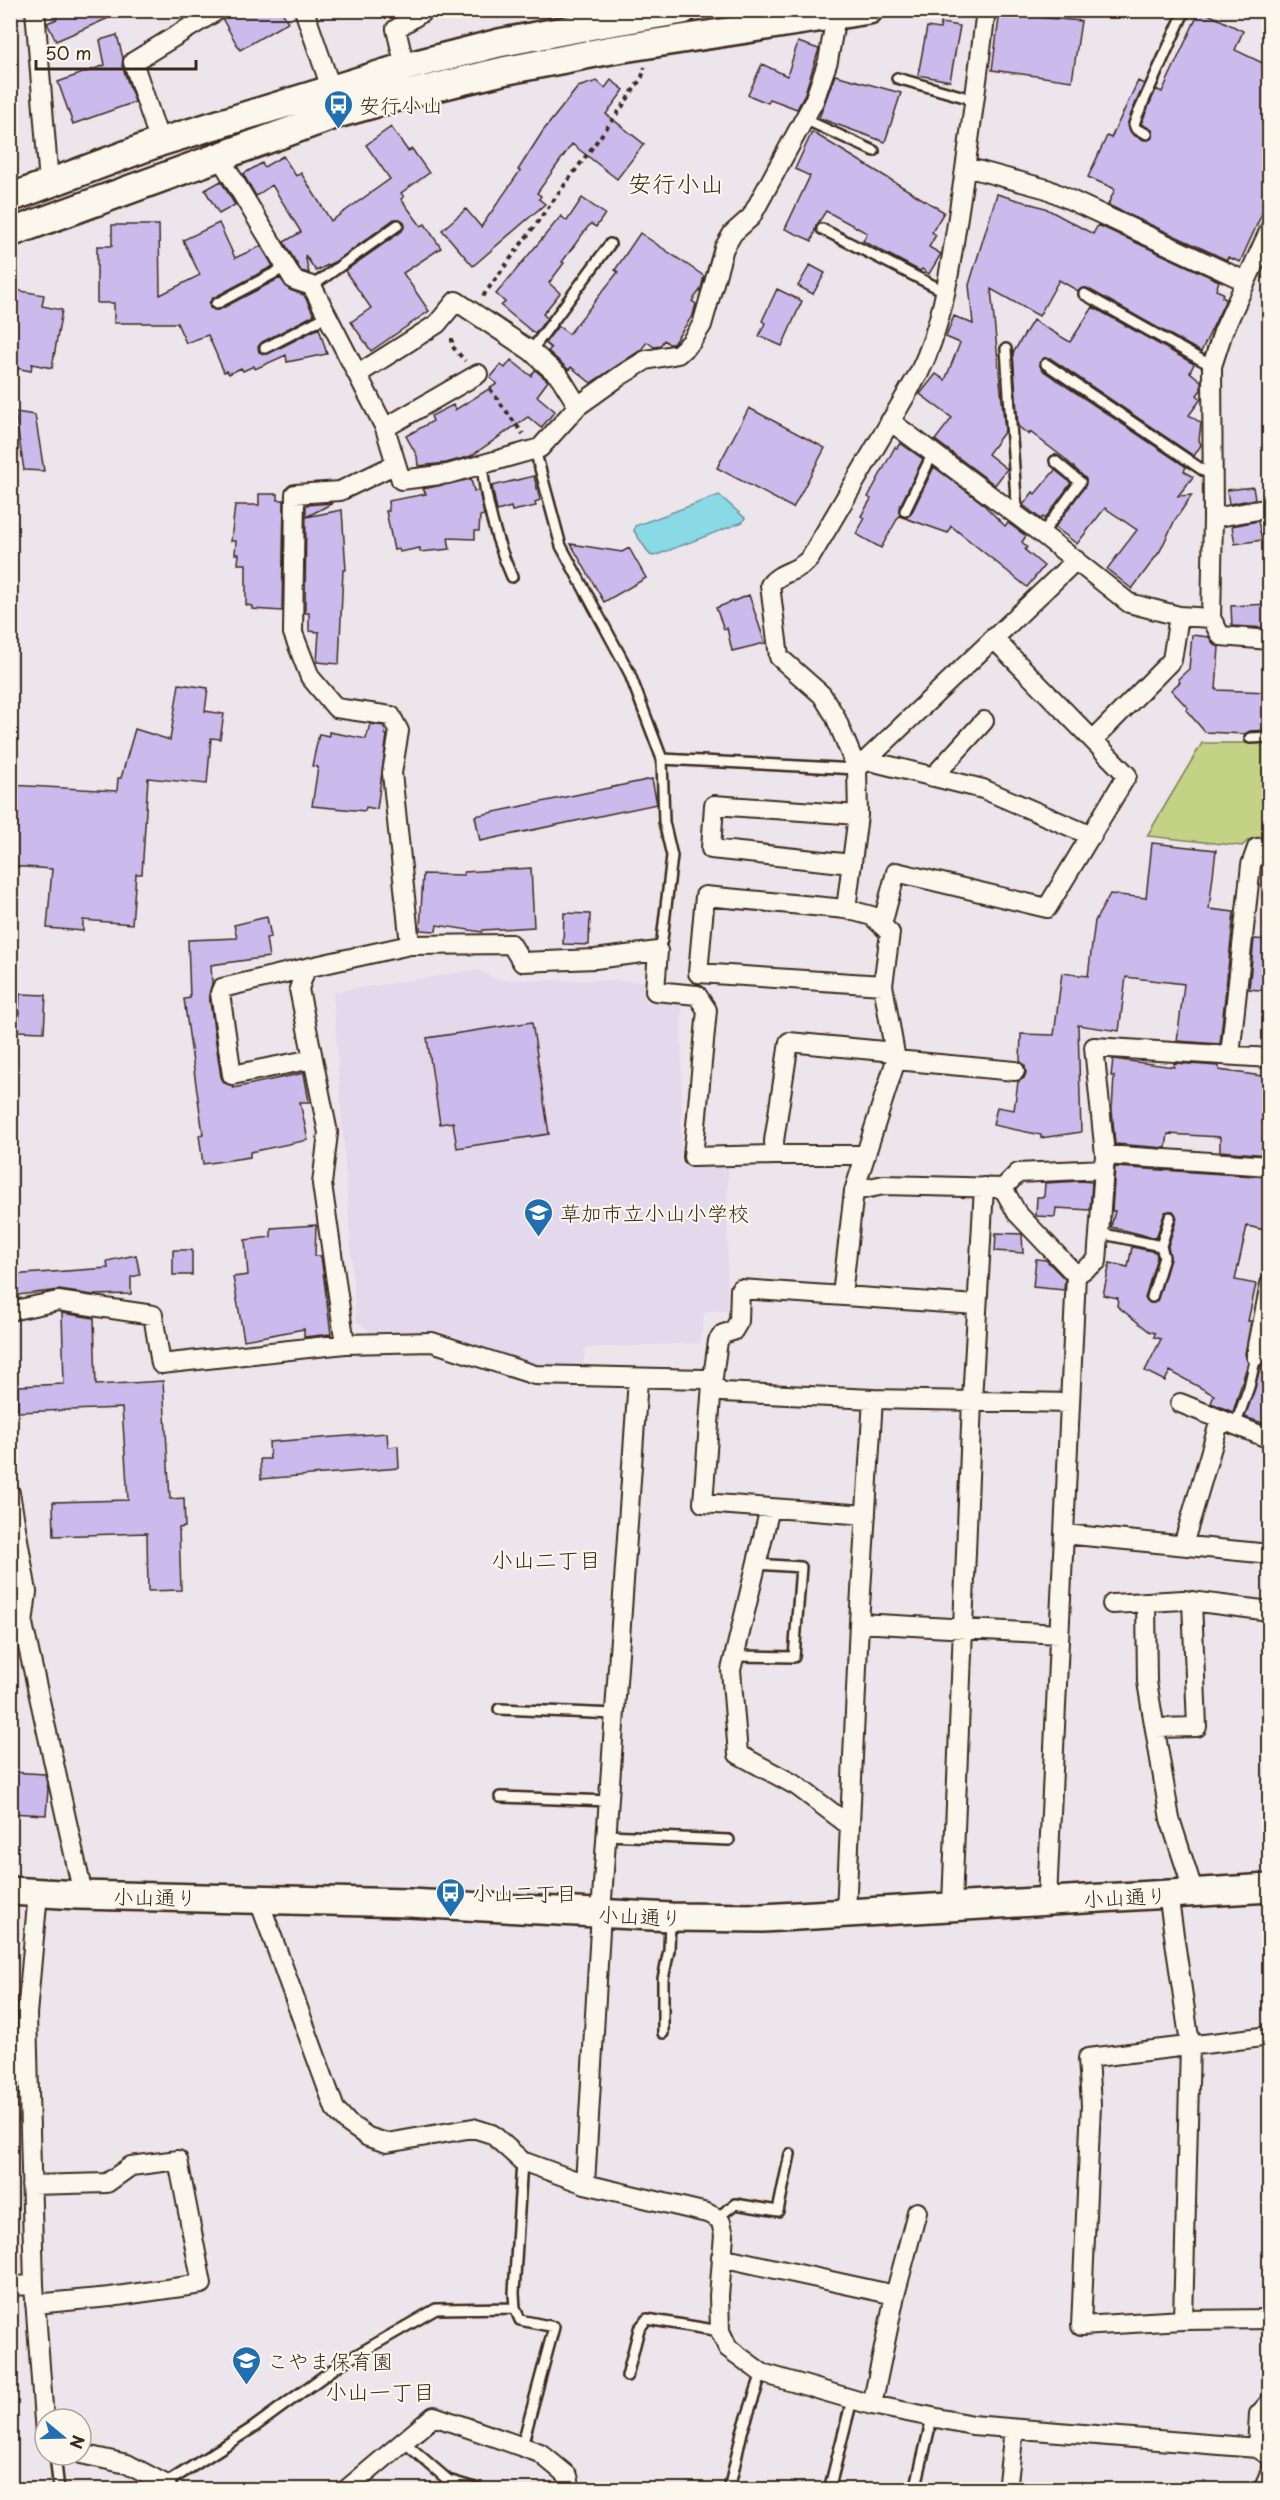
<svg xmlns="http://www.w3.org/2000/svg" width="1280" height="2500" font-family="'Playpen Sans','Klee One',sans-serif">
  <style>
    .built { fill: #e3d8ec }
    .green { fill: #c4d286; stroke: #807e52; stroke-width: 1.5 }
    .water { fill: #8ad9e7; stroke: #6a9397; stroke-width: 1.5 }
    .building { fill: #cbbbec; stroke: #3b2a1e; stroke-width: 1.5 }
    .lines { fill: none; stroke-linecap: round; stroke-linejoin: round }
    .lane-casing { stroke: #3b2a1e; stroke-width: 14 }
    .street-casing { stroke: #3b2a1e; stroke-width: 22 }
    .secondary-casing { stroke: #3b2a1e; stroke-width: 32 }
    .path { stroke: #3b2a1e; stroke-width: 4; stroke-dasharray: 4.5 4.5; stroke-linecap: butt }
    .lane { stroke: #fbf7ec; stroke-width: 9 }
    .street { stroke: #fbf7ec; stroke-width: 18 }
    .secondary { stroke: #fbf7ec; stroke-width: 27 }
    .labels { text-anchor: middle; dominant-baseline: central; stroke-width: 4.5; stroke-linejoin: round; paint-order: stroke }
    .poi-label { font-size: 21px; fill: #3b2a1e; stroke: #fbf7ec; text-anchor: start }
    .street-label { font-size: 21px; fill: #3b2a1e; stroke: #fbf7ec }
    .neighbourhood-label { font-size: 22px; fill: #3b2a1e; stroke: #fbf7ec }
    .quarter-label { font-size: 24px; fill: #3b2a1e; stroke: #fbf7ec }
  </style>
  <rect width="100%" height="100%" fill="#ede5ec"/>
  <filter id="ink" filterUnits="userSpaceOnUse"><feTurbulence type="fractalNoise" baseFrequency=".0167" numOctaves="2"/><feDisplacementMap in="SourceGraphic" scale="12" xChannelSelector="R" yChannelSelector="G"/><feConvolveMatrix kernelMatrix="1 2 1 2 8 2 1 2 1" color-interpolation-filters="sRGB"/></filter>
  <g filter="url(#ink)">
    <path class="built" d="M478 970 497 980 646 981V1002H682L681 1164H728L727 1311H705L700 1343 585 1348 583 1371 545 1368 442 1332H371L356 1321 333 992Z"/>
    <path class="green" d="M1202 743H1269V838L1250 839 1242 846 1147 836Z"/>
    <path class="water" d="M719 495 745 518 743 522 654 556 650 555 634 531 635 526Z"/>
    <path class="building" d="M53 10H127L56 41 47 23 57 19Z
      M229 10H281L288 22 240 50 223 20Z
      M1200 10 1243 31 1235 50 1269 66V198L1240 262 1228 257 1227 260 1108 205 1115 189 1088 177 1107 136 1111 138 1138 81 1144 84 1131 114 1128 127 1133 135 1144 140 1153 137 1152 130 1141 124 1156 89 1162 92Z
      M1000 11 1026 14 1025 16 1081 21 1072 81 992 70Z
      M941 23 960 26 950 81 918 75 927 27 940 29Z
      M117 35 123 58 122 66 135 102 73 124 58 82 105 65 100 40Z
      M798 42 819 49 804 96 797 109 770 99 768 103 748 95 762 64 787 76Z
      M835 75 901 93 885 142 819 118Z
      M611 80 624 90 606 114 644 144 617 179 572 144 537 193 541 196 539 199 545 204 473 266 442 230 466 209 481 227 520 171 518 170 543 131 578 87 597 81 605 88Z
      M391 127 408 151 412 149 429 173 401 193 404 197 401 199 421 226 425 224 441 248 403 273 429 311 371 351 351 322 371 308 345 271 402 231 405 225 403 221 394 219 338 260 316 271 305 255 309 273 301 271 284 242 301 232 272 185 256 196 243 174 262 163 264 167 283 156 296 176 301 173 331 221 390 179 366 145Z
      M812 132 944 212 932 232 936 235 929 247 941 254 929 274 922 269 920 271 863 241 867 233 826 211 816 226 812 241 785 229 810 176 795 169Z
      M221 181 235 205 219 214 205 190Z
      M997 194 1045 208 1093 234 1098 225 1219 281 1216 290 1223 293 1222 297 1226 299 1201 352 1087 288 1078 291 1059 280 1039 316 991 289 1005 431 988 454 1007 469 995 485 935 440 952 418 920 394 936 374 945 380 960 343 946 337 954 316 973 324 969 285Z
      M582 198 605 214 596 227 591 224 587 228 562 262 564 263 549 283 560 293 543 314 547 318 535 334 501 306 505 302 496 294 561 216 567 221Z
      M219 223 235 258 261 246 273 266 213 298 209 303 210 308 219 310 280 278 290 290 304 295 314 315 262 342 258 347 259 352 268 354 319 328 327 354 287 362 286 355 255 369 254 366 243 371 241 368 229 374 227 371 224 372 208 335 186 343 177 323H114V303H97V246H112V225H159L160 295 200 275 183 240Z
      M640 233 704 276 701 289 692 301 696 304 693 315 673 344H669L664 340 660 346 654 347 647 342 641 350 591 383 571 367 569 370 548 351 551 348 545 343 558 326 569 334 618 272 615 270Z
      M810 265 825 273 813 294 798 286Z
      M10 289 44 295 42 306 62 310 52 368 32 364 31 371 10 367Z
      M777 289 802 301 782 346 759 336 765 323 762 321Z
      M1093 307 1194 364 1190 372 1201 381V390L1197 395 1201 399 1189 415 1201 423 1199 440 1201 445 1194 456 1050 358H1044L1039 363 1042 370 1186 467 1184 471 1193 477 1178 496 1192 495 1175 520 1160 551 1132 589 1107 569 1137 530 1105 508 1077 544 1055 527 1085 486 1086 479 1064 458 1030 432 1029 435 1018 426 1013 353 1033 320 1070 342Z
      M511 360 531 376 535 370 548 381 537 396 555 411 541 428 528 417 471 456 446 463 418 466 417 456 406 436 433 421 431 416 453 405 455 410 497 384 490 378 501 365 505 368Z
      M749 408 825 448 793 508 717 468Z
      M15 412 35 415 44 471 24 470Z
      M900 443 923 459 899 508 900 515 905 518 911 514 934 467 981 502 1005 526 1008 523 1026 536 1022 542 1027 547 1025 550 1044 566 1027 587 951 526 948 533 899 516 881 548 856 534 865 518 861 516 871 499 868 497 895 447 897 448Z
      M1055 470 1071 483 1045 519 1043 517 1041 519 1023 505 1033 492 1035 494Z
      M534 476 540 500 535 502 536 506 512 511 511 507 497 511 492 486Z
      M471 479 474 491 479 490 484 515 480 516 479 531H475V539L448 538 450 549 420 552V548L400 552 399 549 394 550 386 511H389L388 501 426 494 423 489Z
      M1253 487 1255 499 1229 504 1227 490Z
      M259 494H278V500H284L282 611 252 609V606L246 605V564H238L239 554H235L236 541H231L235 505H259Z
      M333 503 306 517 342 510 346 570H343L339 664 317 662 319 632 309 631V613H305L306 505Z
      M1258 521 1262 540 1235 544 1232 526Z
      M571 544 622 552 629 548 646 578 604 602Z
      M749 595 765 643 732 651 727 628 724 629 716 608Z
      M1269 604V628L1232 626 1231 606Z
      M1192 635 1209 637 1214 645 1219 647 1216 690 1269 692V730L1250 731 1245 734 1205 732 1186 710 1188 708 1171 690 1180 682 1178 679 1189 669Z
      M179 684 208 688 205 711 224 714 220 739 211 738 207 784 148 778 142 874H136L132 924 83 920V931L47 928 52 869 10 866V785L117 791 118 778H121L135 729 170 740Z
      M370 724 384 726 385 734 387 735 377 809 366 807 365 811 312 806 318 767 312 766 319 734 329 736V732L366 739Z
      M652 779 657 804 480 841 475 816Z
      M1152 843 1216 850 1209 909 1234 912 1220 1044 1177 1041 1184 984 1126 977 1119 1031 1078 1025 1081 1132 1041 1138V1135L993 1125 997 1107 1014 1110 1018 1082 1024 1078 1026 1073 1025 1066 1020 1061 1021 1034 1054 1035 1062 973 1088 976 1095 921 1110 894 1146 898Z
      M531 868 534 927 483 930 482 932 437 925 436 931 420 930 423 874 464 875V872Z
      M564 913 590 914 589 945 563 944Z
      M267 917 271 937 266 938 269 957 211 965 212 983 209 995 221 1077 224 1083 233 1086V1088L304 1073 309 1102H300L308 1140 250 1152V1157L203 1164 199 1135 203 1134 184 999 190 998 188 940 237 938 234 925Z
      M1254 939 1269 940V991L1249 989Z
      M20 994 46 995 44 1032 18 1031Z
      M532 1022 549 1134 457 1148 453 1122 440 1124 427 1038Z
      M1113 1059 1174 1067V1063L1219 1066V1070L1269 1077V1155L1220 1151V1137L1168 1134 1166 1148 1115 1144 1112 1110 1114 1076H1111Z
      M1115 1167 1269 1177V1207L1265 1230 1247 1226 1235 1280 1256 1284 1248 1321H1251L1245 1354 1248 1363 1233 1412 1211 1403 1214 1395 1170 1371 1165 1381 1145 1371 1161 1339 1154 1337 1155 1333 1149 1331 1117 1306 1118 1298 1103 1295 1110 1263 1128 1267 1132 1247 1156 1252 1157 1257 1145 1298 1150 1303 1157 1301 1170 1259 1168 1246 1177 1218 1173 1211 1165 1212 1156 1238 1111 1227 1115 1211H1112Z
      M1080 1181 1092 1182 1090 1210 1056 1208 1055 1217 1036 1216 1037 1197H1044L1045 1183Z
      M316 1225 315 1256H321L331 1334 304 1337V1329L244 1340 233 1277 248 1275 245 1240 271 1237V1228Z
      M996 1233 1022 1234 1023 1253 995 1251Z
      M173 1250H192V1275H173Z
      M136 1255 140 1275 131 1277V1294L93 1295 59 1290 10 1296V1275L108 1268 107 1261Z
      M1036 1259 1046 1260 1065 1279 1064 1290 1033 1287Z
      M62 1313 94 1318 96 1385 163 1381 170 1499 184 1498 185 1527 179 1528 181 1590 148 1591 147 1533 54 1536 53 1502 128 1500 122 1408 18 1412V1386L64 1384Z
      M1267 1358H1269V1413L1265 1424 1245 1417 1261 1366Z
      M387 1433 388 1447 398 1446 399 1468 261 1479 260 1459H270L269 1442Z
      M10 1772 45 1774 48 1789 46 1815 10 1813Z"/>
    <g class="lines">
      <defs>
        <path id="lane" d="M897 78 975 100
          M804 119 874 151
          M1147 134 1136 129 1134 124 1137 116 1185 10
          M822 229 946 292
          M312 286 398 225
          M1084 294 1212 366
          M216 304 286 267
          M265 348 327 316
          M1006 349 1017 514
          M531 351 610 244
          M1046 364 1213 477
          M535 450 561 546 629 672 662 759 664 822 672 856 662 940 658 951
          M482 465C486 504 496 541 512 577
          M905 511 933 453
          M1042 534 1080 482 1055 461
          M1250 738 1270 737
          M662 759 857 769
          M1099 1233 1161 1246
          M1152 1297 1164 1257 1161 1246 1170 1217
          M1235 1426 1249 1387 1256 1356
          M734 1656 794 1657 801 1567 756 1564
          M499 1709 615 1714
          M500 1797 610 1801
          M607 1835 729 1840
          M663 2033V1979L669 1950 670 1919
          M717 2218 735 2204 778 2211 790 2154
          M627 2376 639 2329 647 2319 720 2331
          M403 2441 448 2480 481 2490
          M522 2446 554 2327 520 2320 515 2308 514 2293 522 2161
          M55 2455 59 2490
          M165 2484 254 2427 339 2365 436 2309 515 2308
          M729 2490 742 2432 762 2373
          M829 2490 852 2400
          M915 2490 932 2418
          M1258 2490 1270 2463"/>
        <path id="street" d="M35 10 49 183
          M304 10 331 88
          M405 67 396 29 426 10
          M160 142 133 62 218 10
          M219 156 294 280 312 286 385 428 401 480 448 474 540 448 578 406 620 376 646 360 678 354 691 342 702 325 724 248 733 233 751 217 814 101 828 61 836 16
          M966 167 1047 189 1245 281
          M358 374 437 324 456 301 531 351 560 377 578 406
          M890 421 1042 534 1129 603 1179 616 1211 618 1213 518 1212 366 1223 332 1270 229
          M385 428 478 374
          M396 464 340 491 295 494 293 633 310 677 336 708 391 716 399 731 392 773 410 945
          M1213 518 1270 508
          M1211 618 1221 636 1270 640
          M1093 740 1172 660 1179 616
          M866 760 983 789 1092 836
          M857 769 835 716 822 695 779 657 770 585C780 571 799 572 810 558L919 373C942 326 949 275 957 223 968 153 977 82 986 10
          M933 777 984 721
          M852 864 711 849 714 805 858 815
          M846 909 705 896 698 973 883 985
          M882 925 896 872 1047 908 1127 775 993 638
          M306 968 222 988 220 993 232 1075 313 1059
          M1230 1055 1251 865 1257 848 1270 847
          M896 1060 1015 1071
          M866 1155H775L774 1141 789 1042 894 1052
          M1105 1155 1270 1166
          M1003 1188 1017 1213 1076 1275
          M854 1191 884 1185 1003 1188 1018 1173 1104 1169
          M842 1295 854 1191 896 1060 883 985 890 933 872 916 846 909 858 815 857 769 1076 560
          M10 1311 58 1301 153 1315 161 1364 345 1344 432 1342 535 1375 705 1379 722 1392 873 1399 1070 1403
          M345 1344 322 1184 328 1133 299 989 306 968 410 945 511 944 522 962 595 959 658 951 655 991 697 995 707 1010 693 1157 775 1155
          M1256 1356 1270 1284
          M1180 1403 1270 1439
          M10 1493 27 1592 23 1624 80 1881 78 1895
          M770 1508 731 1670 738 1754 797 1786 850 1826
          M866 1515 703 1503 712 1384 718 1341 723 1334 733 1331 739 1321 740 1289 977 1305
          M1064 1534 1270 1554
          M1183 1545 1220 1420
          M1146 1602 1147 1682 1170 1819 1194 1893
          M1112 1604 1183 1600 1270 1611
          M859 1623 1059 1634
          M1155 1728 1197 1727 1192 1601
          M38 1893 27 2014 34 2285 45 2434
          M1168 1894 1190 2044 1183 2320
          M258 1898 335 2109 348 2123 368 2137 387 2143 473 2128 492 2134 522 2161 585 2184 707 2213 717 2218 721 2222 724 2235 719 2296 720 2331 728 2348 762 2373 872 2405 972 2425 1257 2448 1270 2456
          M1047 1899 1076 1275 1097 1261 1105 1155 1094 1047 1270 1058
          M952 1905 972 1401 984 1187
          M846 1913 859 1623 873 1399
          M1270 2036 1088 2058 1091 2105 1081 2326 1183 2320 1270 2319
          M585 2184 601 1913 638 1379
          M31 2185 107 2183 131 2166 178 2160 202 2284 110 2297 35 2304
          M721 2257 895 2295
          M10 2286 34 2285
          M872 2405 895 2295 917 2212
          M1257 2448 1259 2414 1270 2402
          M81 2454 127 2464 165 2484 168 2490
          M346 2490 434 2416 540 2453 568 2476 571 2490
          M1007 2490 1014 2430"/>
        <path id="secondary" d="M10 198 160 142 405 67 499 43 599 24 683 10
          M10 233 337 114 412 93 503 71 611 50 869 10
          M10 1891 78 1895 409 1903 671 1917 763 1918 1270 1888"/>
      </defs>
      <use href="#lane" class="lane-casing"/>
      <use href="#street" class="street-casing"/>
      <use href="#secondary" class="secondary-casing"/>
      <path class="path" d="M483 296 622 107 642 77 645 67
        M452 338V346L465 361
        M490 389 523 434"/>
      <use href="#lane" class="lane"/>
      <use href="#street" class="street"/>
      <use href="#secondary" class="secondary"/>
    </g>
  </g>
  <defs>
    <symbol id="bus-pin" viewBox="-11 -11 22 30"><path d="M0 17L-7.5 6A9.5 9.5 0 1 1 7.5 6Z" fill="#1f6fb2" stroke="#fbf7ec"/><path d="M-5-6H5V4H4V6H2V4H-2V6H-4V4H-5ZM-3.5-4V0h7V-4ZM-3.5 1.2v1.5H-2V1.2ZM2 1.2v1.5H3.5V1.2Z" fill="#fff"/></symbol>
    <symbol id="school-pin" viewBox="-11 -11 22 30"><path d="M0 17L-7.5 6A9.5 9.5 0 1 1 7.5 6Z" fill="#1f6fb2" stroke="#fbf7ec"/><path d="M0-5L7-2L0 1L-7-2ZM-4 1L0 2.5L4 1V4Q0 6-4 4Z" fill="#fff"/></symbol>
  </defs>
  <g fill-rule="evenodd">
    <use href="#bus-pin" x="322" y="88" width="33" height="45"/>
    <use href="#school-pin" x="522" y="1196" width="33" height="45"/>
    <use href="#bus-pin" x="434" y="1876" width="33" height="45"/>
    <use href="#school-pin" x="230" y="2344" width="33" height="45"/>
  </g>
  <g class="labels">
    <g class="poi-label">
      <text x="359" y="104">安行小山</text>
      <text x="560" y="1212">草加市立小山小学校</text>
      <text x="472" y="1892">小山二丁目</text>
      <text x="267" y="2360">こやま保育園</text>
    </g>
    <g class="street-label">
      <text transform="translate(155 1896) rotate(1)">小山通り</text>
      <text transform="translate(1125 1896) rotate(-3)">小山通り</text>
      <text transform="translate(640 1915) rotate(3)">小山通り</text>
    </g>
    <g class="neighbourhood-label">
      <text x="546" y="1558">小山二丁目</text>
      <text x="380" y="2390">小山一丁目</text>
    </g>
    <g class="quarter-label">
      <text x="676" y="182">安行小山</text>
    </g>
  </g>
  <rect width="1280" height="2500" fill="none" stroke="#fbf7ec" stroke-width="36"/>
  <rect x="18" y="18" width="1244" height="2464" fill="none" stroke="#3b2a1e" stroke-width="2" filter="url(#ink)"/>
  <g transform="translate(63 2437) rotate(109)"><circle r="28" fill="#fbf7ec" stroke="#aea59a" stroke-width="1.5"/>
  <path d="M0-4.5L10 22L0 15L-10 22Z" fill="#1f6fb2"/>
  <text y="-9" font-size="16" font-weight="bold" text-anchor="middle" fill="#3b2a1e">N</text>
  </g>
  <path d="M36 60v9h160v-9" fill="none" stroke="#3b2a1e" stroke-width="3"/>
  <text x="45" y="60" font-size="18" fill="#3b2a1e" stroke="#fbf7ec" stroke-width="4.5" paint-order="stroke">50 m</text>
</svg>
